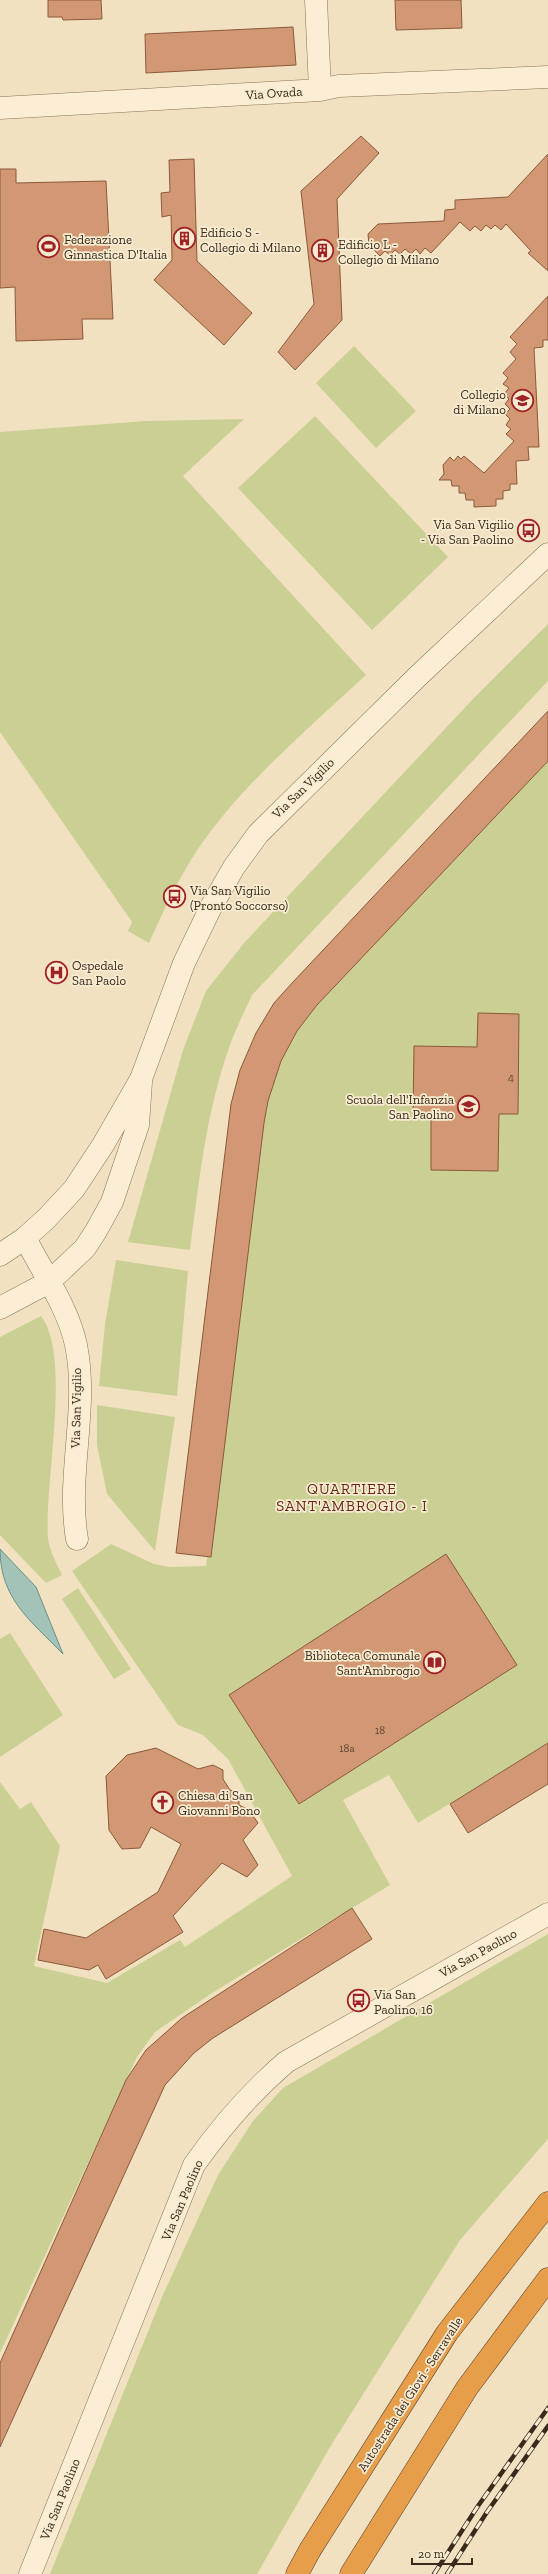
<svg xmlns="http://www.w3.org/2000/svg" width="548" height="2574" font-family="'Zilla Slab',serif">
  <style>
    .green { fill: #cad093 }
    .water { fill: #a3c3b9; stroke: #6a9287 }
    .building { fill: #d29873; stroke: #8c593b }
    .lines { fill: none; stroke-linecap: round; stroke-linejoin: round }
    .minor-casing { stroke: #8c7157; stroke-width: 23 }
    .motorway-casing { stroke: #593f2b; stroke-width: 23 }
    .minor { stroke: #fbeed4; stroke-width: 22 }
    .motorway { stroke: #e79e4a; stroke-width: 22 }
    .rail-casing { stroke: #3a2a1c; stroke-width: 4.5 }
    .rail { stroke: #f8ebd0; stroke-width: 3; stroke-dasharray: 9; stroke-linecap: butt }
    .labels { text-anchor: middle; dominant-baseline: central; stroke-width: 3.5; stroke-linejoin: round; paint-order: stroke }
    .number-label { font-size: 11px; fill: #604632 }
    .street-label { font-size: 13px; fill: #3a2a1c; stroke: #f8ebd0 }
    .poi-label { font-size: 13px; fill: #3a2a1c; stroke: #f8ebd0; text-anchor: start }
    .quarter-label { font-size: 15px; letter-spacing: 1px; fill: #6a2718; stroke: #f8ebd0 }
  </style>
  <rect width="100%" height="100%" fill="#f1e1c0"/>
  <path class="green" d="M354 346 416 411 376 448 316 383Z
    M315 416 448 557 372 630 238 488Z
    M244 419 183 476 366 675C308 729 243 783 198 849 178 879 164 910 149 943L128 931 132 922 0 732V432L146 421Z
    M548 624V681L252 995C244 1013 235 1030 229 1048 206 1113 199 1182 190 1250L128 1242 183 1050 206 991 244 943 473 699Z
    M548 759V1743L418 1823 389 1775 343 1800 390 1885 212 1993 155 2032 137 2057 0 2353V1782L20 1809 31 1802 60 1846 34 1966 107 1983 180 1940 185 1947 292 1876 228 1759 203 1735 178 1725 72 1571 111 1544 154 1564 169 1567 206 1566 260 1122 271 1080 303 1019Z
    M116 1260 188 1271 177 1396 99 1386 105 1324Z
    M41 1316C72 1357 44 1482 48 1538 49 1550 57 1564 62 1575L46 1583 0 1535V1337Z
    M97 1405 175 1417 155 1551 107 1494 97 1445Z
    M78 1588 131 1669 114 1679 62 1599Z
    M10 1633 63 1715 0 1757V1639Z
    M548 1934V2139L460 2240 330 2447 257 2574H50L162 2297 218 2175 253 2121 283 2088Z"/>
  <path class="water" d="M0 1549 36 1587 63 1654C31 1621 0 1599 0 1549Z"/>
  <path class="building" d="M48 0H101L102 19 63 20 62 17H48Z
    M395 0H461L462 28 396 30Z
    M293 27 296 65 146 73 145 34Z
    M361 136 379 153 337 199 342 320 295 370 278 352 314 304 301 191Z
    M548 154V271L528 253 531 251 506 224 501 230 495 225 491 229 486 225 481 231 475 226 470 231 460 222 431 253 425 248 420 254 416 249 411 254 405 249 400 254 395 250 390 255 385 251 380 256 369 245 368 234 378 224 444 221 445 210 455 209V200L508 197Z
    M194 159 197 261 252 313 224 345 154 280 172 260 171 215 162 217 161 193 170 192 169 160Z
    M0 169H16V183L106 181 113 319H82L83 339 16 341 15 287 0 288Z
    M548 296V340H543V347L534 348 539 447H528L529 460 516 461 517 484H510V490L503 491V499H496V506L474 507V500H466L465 493H459V486H452L451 480H439L444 474 443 465 450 457 454 461 458 456 461 459 464 456 484 473 514 441 506 434 511 429 506 425 510 419 505 414 510 409 505 404 509 399 504 394 509 388 503 384 508 378 503 373 516 359 510 352 517 344 510 337Z
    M548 711V761L317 1005 297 1031 281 1061 268 1101 264 1123 211 1557 176 1553 231 1104 240 1070 256 1033 274 1003 293 982Z
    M478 1013 519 1014 518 1114H499L498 1171 431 1170V1114H413L414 1046 477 1047Z
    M446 1554 517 1665 299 1804 229 1695Z
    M548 1743V1784L468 1833 450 1804Z
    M156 1748 198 1769 213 1765 223 1770V1779L230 1790 239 1794V1805L249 1810 258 1823 243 1840 258 1865 247 1877 222 1863 173 1916 183 1932 106 1979 98 1965 89 1970 38 1960 44 1929 86 1938 158 1892 181 1844 151 1827 140 1848 122 1849 109 1830 106 1776 127 1755Z
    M352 1908 372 1939 213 2038 194 2053 165 2085 0 2447V2363L126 2080 146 2050 182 2018Z"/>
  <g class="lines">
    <defs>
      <path id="minor" d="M316 0 320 90
        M0 108 320 90 339 86 548 77
        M25 1238C43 1273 68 1307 76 1345 89 1409 66 1475 77 1539
        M0 1255 25 1238 46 1219 74 1189 103 1145 141 1079 184 963 211 907 234 867 258 834 418 676 548 554
        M0 1308 49 1282 85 1248 96 1231 112 1202 138 1125 141 1082
        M30 2574 194 2165C222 2125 249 2094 286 2062L548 1914"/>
      <path id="motorway" d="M297 2574 310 2550 447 2333 548 2203
        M351 2574 467 2388 548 2279"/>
    </defs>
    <use href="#minor" class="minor-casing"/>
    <use href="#motorway" class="motorway-casing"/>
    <use href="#minor" class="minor"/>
    <use href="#motorway" class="motorway"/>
    <defs>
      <path id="rail" d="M434 2574 478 2506 548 2408
        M447 2574 487 2512 548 2426"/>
    </defs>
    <use href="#rail" class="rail-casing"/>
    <use href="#rail" class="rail"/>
  </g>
  <defs>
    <symbol id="building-ring" viewBox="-11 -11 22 22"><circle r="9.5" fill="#f8ebd0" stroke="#9f2226" stroke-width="1.5"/><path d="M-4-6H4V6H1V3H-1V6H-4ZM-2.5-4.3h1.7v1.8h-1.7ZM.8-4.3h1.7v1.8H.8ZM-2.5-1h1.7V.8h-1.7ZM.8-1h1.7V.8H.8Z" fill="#9f2226"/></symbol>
    <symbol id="stadium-ring" viewBox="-11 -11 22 22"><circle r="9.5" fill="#f8ebd0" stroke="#9f2226" stroke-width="1.5"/><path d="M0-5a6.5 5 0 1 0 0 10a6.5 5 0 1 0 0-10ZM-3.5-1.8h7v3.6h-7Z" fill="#9f2226"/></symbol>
    <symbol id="school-ring" viewBox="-11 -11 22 22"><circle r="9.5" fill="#f8ebd0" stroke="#9f2226" stroke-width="1.5"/><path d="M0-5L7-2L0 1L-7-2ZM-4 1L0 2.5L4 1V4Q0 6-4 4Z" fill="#9f2226"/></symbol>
    <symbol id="bus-ring" viewBox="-11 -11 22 22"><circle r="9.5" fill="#f8ebd0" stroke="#9f2226" stroke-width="1.5"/><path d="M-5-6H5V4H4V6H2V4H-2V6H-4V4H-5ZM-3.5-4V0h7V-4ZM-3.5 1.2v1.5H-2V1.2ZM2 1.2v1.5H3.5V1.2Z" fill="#9f2226"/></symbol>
    <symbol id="hospital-ring" viewBox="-11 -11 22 22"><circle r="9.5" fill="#f8ebd0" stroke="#9f2226" stroke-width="1.5"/><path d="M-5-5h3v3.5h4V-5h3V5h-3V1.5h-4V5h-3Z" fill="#9f2226"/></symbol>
    <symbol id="library-ring" viewBox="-11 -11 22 22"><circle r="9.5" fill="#f8ebd0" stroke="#9f2226" stroke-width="1.5"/><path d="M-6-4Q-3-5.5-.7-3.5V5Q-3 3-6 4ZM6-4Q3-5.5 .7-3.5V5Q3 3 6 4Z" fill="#9f2226"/></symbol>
    <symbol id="church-ring" viewBox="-11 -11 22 22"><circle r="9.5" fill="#f8ebd0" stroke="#9f2226" stroke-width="1.5"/><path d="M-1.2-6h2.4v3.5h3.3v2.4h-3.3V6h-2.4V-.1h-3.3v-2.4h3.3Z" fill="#9f2226"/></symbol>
  </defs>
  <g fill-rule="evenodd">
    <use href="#building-ring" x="172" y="226" width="25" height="25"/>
    <use href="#stadium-ring" x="36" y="234" width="25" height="25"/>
    <use href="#building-ring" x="310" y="238" width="25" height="25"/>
    <use href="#school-ring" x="510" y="388" width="25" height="25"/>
    <use href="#bus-ring" x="516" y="518" width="25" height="25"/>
    <use href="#bus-ring" x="162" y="884" width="25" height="25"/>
    <use href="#hospital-ring" x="44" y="960" width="25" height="25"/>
    <use href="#school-ring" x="456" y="1094" width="25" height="25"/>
    <use href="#library-ring" x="422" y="1650" width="25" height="25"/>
    <use href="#church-ring" x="150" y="1790" width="25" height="25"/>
    <use href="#bus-ring" x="346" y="1988" width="25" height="25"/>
  </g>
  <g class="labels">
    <g class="number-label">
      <text x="511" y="1077">4</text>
      <text x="380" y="1730">18</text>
      <text x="347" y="1748">18a</text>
    </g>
    <g class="street-label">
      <text transform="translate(274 93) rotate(-4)">Via Ovada</text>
      <text transform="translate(303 788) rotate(-44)">Via San Vigilio</text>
      <text transform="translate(76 1408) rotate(-89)">Via San Vigilio</text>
      <text transform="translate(478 1953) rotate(-29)">Via San Paolino</text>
      <text transform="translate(182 2200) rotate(-67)">Via San Paolino</text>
      <text transform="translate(410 2394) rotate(-57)">Autostrada dei Giovi - Serravalle</text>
      <text transform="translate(60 2499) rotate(-68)">Via San Paolino</text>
    </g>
    <g class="poi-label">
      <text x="200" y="232">Edificio S -<tspan x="200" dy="15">Collegio di Milano</tspan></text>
      <text x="64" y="239">Federazione<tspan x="64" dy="15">Ginnastica D'Italia</tspan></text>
      <text x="338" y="244">Edificio L -<tspan x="338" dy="15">Collegio di Milano</tspan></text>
      <text x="506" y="394" text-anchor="end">Collegio<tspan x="506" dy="15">di Milano</tspan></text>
      <text x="514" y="524" text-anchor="end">Via San Vigilio<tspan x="514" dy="15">- Via San Paolino</tspan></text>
      <text x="190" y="890">Via San Vigilio<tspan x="190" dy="15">(Pronto Soccorso)</tspan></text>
      <text x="72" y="965">Ospedale<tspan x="72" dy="15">San Paolo</tspan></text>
      <text x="454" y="1099" text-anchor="end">Scuola dell'Infanzia<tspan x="454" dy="15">San Paolino</tspan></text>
      <text x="420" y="1655" text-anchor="end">Biblioteca Comunale<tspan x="420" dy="15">Sant'Ambrogio</tspan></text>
      <text x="178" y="1795">Chiesa di San<tspan x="178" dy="15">Giovanni Bono</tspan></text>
      <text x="374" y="1994">Via San<tspan x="374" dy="15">Paolino, 16</tspan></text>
    </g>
    <g class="quarter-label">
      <text x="352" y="1489">QUARTIERE<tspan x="352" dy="17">SANT'AMBROGIO - I</tspan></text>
    </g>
  </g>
  <path d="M412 2558v6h60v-6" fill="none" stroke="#3a2a1c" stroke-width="2"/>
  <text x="418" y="2558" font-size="12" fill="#3a2a1c" stroke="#f8ebd0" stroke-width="3" paint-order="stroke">20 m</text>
</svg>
